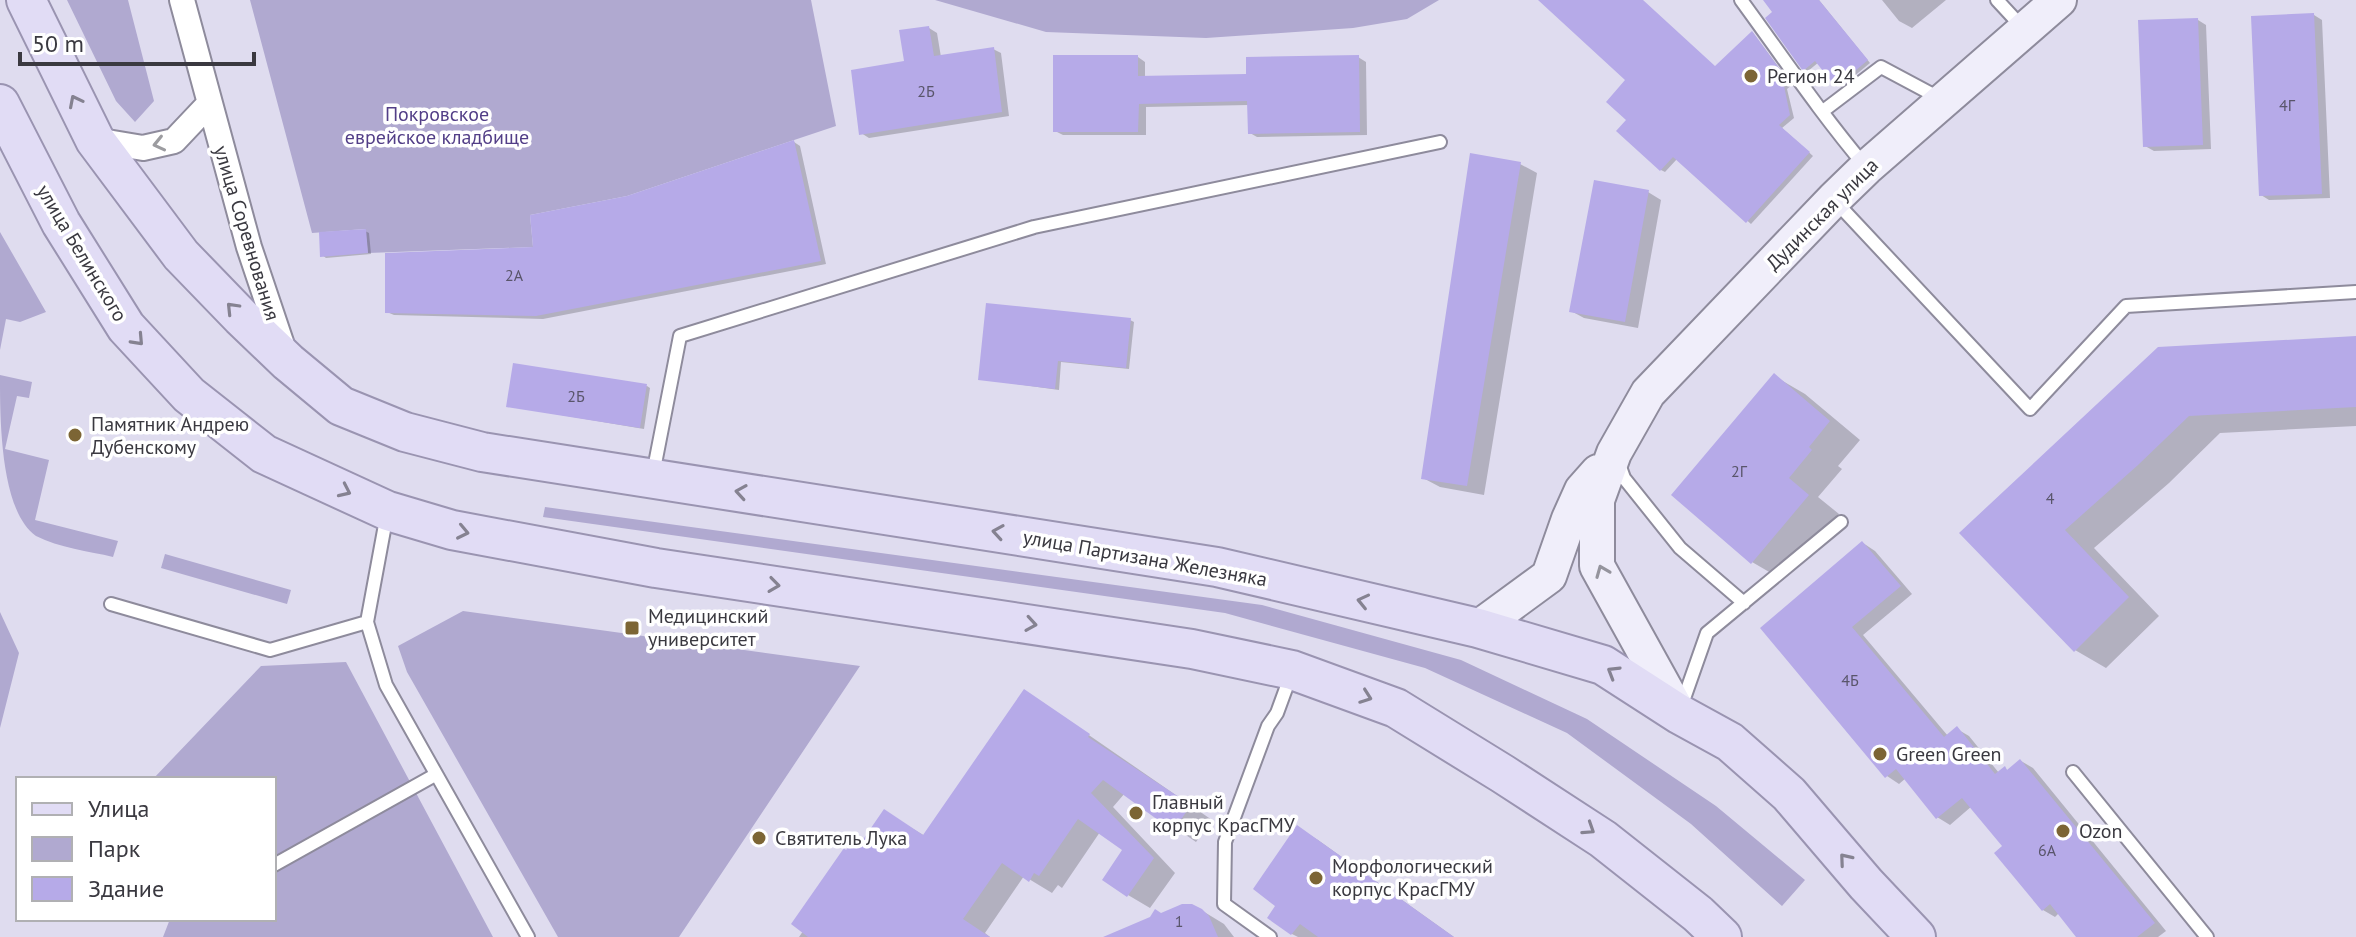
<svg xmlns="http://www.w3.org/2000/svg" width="2356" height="937" font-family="'PT Sans',sans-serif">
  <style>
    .green { fill: #b0a9d0 }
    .shadow { fill: #0003 }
    .building { fill: #b6aae8 }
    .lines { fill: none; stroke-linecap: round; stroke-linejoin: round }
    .lane-casing { stroke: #8e8b9c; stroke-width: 16 }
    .street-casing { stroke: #8e8b9c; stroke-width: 28 }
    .secondary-casing { stroke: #8e8b9c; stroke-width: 38 }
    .primary-casing { stroke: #9a94b1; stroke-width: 42 }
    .lane { stroke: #fff; stroke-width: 12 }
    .street { stroke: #fff; stroke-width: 24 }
    .secondary { stroke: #f0eefa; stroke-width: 34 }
    .primary { stroke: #e1dcf5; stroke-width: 38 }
    .oneway { stroke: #858291 }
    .oneway2 { stroke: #9c9ca0 }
    .oneway3 { stroke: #95949d }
    .poi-dot { fill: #7c6535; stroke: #fff; stroke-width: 3 }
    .labels { text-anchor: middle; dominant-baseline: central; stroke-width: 7; stroke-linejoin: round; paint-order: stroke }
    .number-label { font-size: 16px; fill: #59556a }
    .poi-label { font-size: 20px; fill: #3a3940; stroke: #fff; text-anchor: start }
    .park-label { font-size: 20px; fill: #523e87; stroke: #fff }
    .street-label { font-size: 20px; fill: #3a3940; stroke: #fff }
  </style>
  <rect width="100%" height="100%" fill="#dfdcef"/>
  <path class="green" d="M67 0H128L154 101 135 122 116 101Z
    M250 0H811L836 126 627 196 530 215 533 247 368 253 365 229 312 233Z
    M935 0H1439L1407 19 1353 28 1206 38 1046 32Z
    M0 232 46 312 20 322 6 319 0 350Z
    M0 375 32 382 29 398 17 396 5 449 49 460 35 520 118 541 113 557C89 551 59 548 36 536 0 511 0 418 0 375Z
    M545 507 1262 605 1461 660 1587 719 1716 806 1805 880 1782 906 1691 824 1567 733 1425 668 1225 613 543 517Z
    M165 554 291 590 287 604 161 568Z
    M463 611 860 666 679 937H558L407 672 398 646Z
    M0 612 19 653 0 728Z
    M346 662 493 937H163L170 919H274V779H153L261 666Z"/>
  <path class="shadow" d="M1540 0H1642L1716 68 1753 33 1792 85 1787 89 1794 118 1782 128 1813 156 1751 224 1677 159 1665 172 1661 170 1629 120 1628 80Z
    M1766 0H1819L1870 63 1841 87 1819 62 1808 71 1804 69Z
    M1882 0H1946L1912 28 1899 21Z
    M2314 15 2322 20 2330 198 2269 200 2261 195Z
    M2198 20 2206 25 2211 149 2154 151 2145 146Z
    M929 28 937 33 941 57 993 49 1001 53 1009 116 869 138 861 133Z
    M1138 57 1145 62V78L1249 76 1358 57 1366 62 1367 135 1257 137 1250 133 1249 105 1146 107V135H1063L1055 131Z
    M794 142 800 146 826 264 543 319 394 315 387 312 535 248 628 198Z
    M1520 164 1537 173 1484 495 1440 487 1423 478Z
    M1648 192 1661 200 1638 328 1584 318 1571 311Z
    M365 231 369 233 371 254 326 258 322 255Z
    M1130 320 1134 322 1129 369 1061 362 1059 390 980 379Z
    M2356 339V426L2220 433 2169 483 2094 548 2159 616 2106 668 2075 650 1962 533 2159 349Z
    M1774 376 1805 394 1860 440 1838 466 1842 469 1818 497 1839 514 1783 580 1752 562Z
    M647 386 650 388 644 429 508 406Z
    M1863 543 1875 551 1912 594 1863 635 1948 736 1957 729 1969 736 1999 773 2005 769 2009 771 2021 761 2033 768 2166 931 2158 937H2079L2059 913 2055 917 2043 910 2005 847 1972 806 1950 825 1937 817 1906 778 1899 784 1887 776 1762 629Z
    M1025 691 1212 820 1196 842 1125 793 1113 807 1175 873 1150 908 1128 895 1125 850 1100 832 1062 888 1058 885 1052 893 1024 876 985 933 990 937H799L885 812 925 836Z
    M1298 828 1318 840 1454 937H1298L1292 934 1270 917 1278 905Z
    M1201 910 1224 924 1234 937H1139L1161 915Z"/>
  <path class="building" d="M1538 0H1643L1715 66 1752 31 1789 82 1784 86 1790 115 1779 125 1810 152 1746 223 1673 157 1660 171 1616 131 1626 120 1606 102 1625 80Z
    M1763 0H1819L1868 60 1836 87 1815 61 1803 71 1765 18 1772 12Z
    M2314 13 2322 194 2259 196 2251 16Z
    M2198 18 2203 145 2143 147 2138 20Z
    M929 26 934 56 994 47 1002 112 859 135 851 70 904 61 899 30Z
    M1053 55H1138V76L1246 74V57L1359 55 1360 132 1248 134 1247 101 1139 104 1138 132H1053Z
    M794 140 821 261 536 316 385 313V253L533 247 530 215 627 196Z
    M1470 153 1521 162 1467 486 1421 479Z
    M1594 180 1649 190 1625 322 1569 312Z
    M366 229 368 253 320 257 319 232Z
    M986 303 1131 318 1126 368 1058 361 1055 389 978 380Z
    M2356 336V407L2189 416 2138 465 2065 530 2129 597 2074 652 1959 533 2158 347Z
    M513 363 647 384 640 428 506 407Z
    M1774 373 1830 421 1809 447 1812 450 1789 478 1809 495 1751 564 1671 495Z
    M1862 541 1901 586 1852 627 1944 737 1957 726 1995 774 2005 766 2007 770 2020 759 2155 923 2137 937H2076L2050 904 2042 911 1994 853 2002 846 1962 798 1936 819 1896 769 1885 778 1760 628Z
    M1024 689 1090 734 1088 737 1191 805 1173 831 1103 780 1091 793 1154 858 1127 897 1102 880 1122 850 1078 819 1039 876 1034 873 1029 882 1002 863 963 919 990 937H808L791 924 844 848 846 850 854 840 860 844 884 809 923 835Z
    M1297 825 1454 937H1318L1300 924 1291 935 1267 918 1275 906 1253 889Z
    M1182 904H1192L1202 909 1209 916 1218 937H1103L1150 917 1155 909 1161 913Z"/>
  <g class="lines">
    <defs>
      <path id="lane" d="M1741 0C1782 56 1821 114 1866 167
        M1997 0 2022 27
        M1823 111 1881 67 1941 99
        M1836 202 2030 409 2126 306 2356 292
        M1619 464 1624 478 1680 548 1744 603
        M653 474 680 336 1034 227 1440 142
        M387 514 367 622 386 685 528 937
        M111 604 270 650 367 622
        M1681 707 1707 633 1841 522
        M2073 772 2207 937
        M274 865 435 775
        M1270 937 1224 904 1225 842 1268 726 1277 713 1292 672"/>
      <path id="street" d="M182 0 249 247 284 351
        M95 140 143 148 174 141 209 104"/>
      <path id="secondary" d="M1478 628 1549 576 1569 519 1582 490 1598 472
        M1679 714 1597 566V500L1614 453 1648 393 1834 199 1866 168 2059 0"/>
      <path id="primary" d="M26 0 95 140 181 255 241 317 288 362 341 406 405 432 482 452 1217 567 1478 628 1603 665 1679 714 1730 742 1789 794 1866 884 1916 937
        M0 104 61 223 126 327 189 395 264 454 388 511 452 530 656 568 1192 649 1292 670 1396 708 1503 774 1603 839 1698 914 1722 937"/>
    </defs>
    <use href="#lane" class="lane-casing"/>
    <use href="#street" class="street-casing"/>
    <use href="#secondary" class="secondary-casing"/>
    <use href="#primary" class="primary-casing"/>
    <use href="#lane" class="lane"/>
    <use href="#street" class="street"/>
    <use href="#secondary" class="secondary"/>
    <use href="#primary" class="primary"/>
  </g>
  <defs><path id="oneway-chevron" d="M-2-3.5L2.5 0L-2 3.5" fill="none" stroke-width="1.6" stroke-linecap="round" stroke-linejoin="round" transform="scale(2)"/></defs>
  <g class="oneway">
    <use href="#oneway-chevron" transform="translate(75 101) rotate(-117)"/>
    <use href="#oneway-chevron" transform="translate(232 308) rotate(-134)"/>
    <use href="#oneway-chevron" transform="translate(138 340) rotate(47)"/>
    <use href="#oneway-chevron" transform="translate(345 491) rotate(25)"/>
    <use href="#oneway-chevron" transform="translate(741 492) rotate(-171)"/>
    <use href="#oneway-chevron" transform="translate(463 532) rotate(12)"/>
    <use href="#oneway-chevron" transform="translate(998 532) rotate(-171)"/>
    <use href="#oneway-chevron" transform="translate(774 585) rotate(8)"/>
    <use href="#oneway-chevron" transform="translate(1363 601) rotate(-167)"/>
    <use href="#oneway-chevron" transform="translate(1031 624) rotate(9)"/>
    <use href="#oneway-chevron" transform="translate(1613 672) rotate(-149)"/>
    <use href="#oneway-chevron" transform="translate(1366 697) rotate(20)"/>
    <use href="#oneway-chevron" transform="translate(1589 829) rotate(33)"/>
    <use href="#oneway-chevron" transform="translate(1845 859) rotate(-130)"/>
  </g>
  <use class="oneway2" href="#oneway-chevron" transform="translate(159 144) rotate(167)"/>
  <use class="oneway3" href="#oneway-chevron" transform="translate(1602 571) rotate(-112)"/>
  <g class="poi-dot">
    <circle cx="1751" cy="76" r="8"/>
    <circle cx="75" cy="435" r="8"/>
    <rect x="624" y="620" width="16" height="16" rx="4"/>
    <circle cx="1880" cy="754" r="8"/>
    <circle cx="1136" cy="813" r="8"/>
    <circle cx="2063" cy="831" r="8"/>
    <circle cx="759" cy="838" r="8"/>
    <circle cx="1316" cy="878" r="8"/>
  </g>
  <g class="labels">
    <g class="number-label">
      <text x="926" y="91">2Б</text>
      <text x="2287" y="105">4Г</text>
      <text x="514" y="275">2А</text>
      <text x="576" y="396">2Б</text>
      <text x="1739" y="471">2Г</text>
      <text x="2050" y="498">4</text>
      <text x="1850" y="680">4Б</text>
      <text x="2047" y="850">6А</text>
      <text x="1179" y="921">1</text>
    </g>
    <g class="poi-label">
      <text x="1767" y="76">Регион 24</text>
      <text x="91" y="424">Памятник Андрею<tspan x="91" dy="23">Дубенскому</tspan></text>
      <text x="648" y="616">Медицинский<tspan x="648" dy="23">университет</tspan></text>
      <text x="1896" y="754">Green Green</text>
      <text x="1152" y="802">Главный<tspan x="1152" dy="23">корпус КрасГМУ</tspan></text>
      <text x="2079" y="831">Ozon</text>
      <text x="775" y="838">Святитель Лука</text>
      <text x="1332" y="866">Морфологический<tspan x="1332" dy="23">корпус КрасГМУ</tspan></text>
    </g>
    <g class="park-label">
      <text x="437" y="114">Покровское<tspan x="437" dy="23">еврейское кладбище</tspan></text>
    </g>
    <g class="street-label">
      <text transform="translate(1822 214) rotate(-45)">Дудинская улица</text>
      <text transform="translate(247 233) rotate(73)">улица Соревнования</text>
      <text transform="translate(82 253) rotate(59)">улица Белинского</text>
      <text transform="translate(1145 558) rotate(10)">улица Партизана Железняка</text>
    </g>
  </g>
  <rect x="16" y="777" width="260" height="144" fill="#ffffff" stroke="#b0b0b3" stroke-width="2"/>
  <rect x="32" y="803" width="40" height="12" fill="#e1dcf5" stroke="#b0b0b3" stroke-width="2"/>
  <text x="88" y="817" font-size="24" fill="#3a3940">Улица</text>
  <rect x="32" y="837" width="40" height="24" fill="#b0a9d0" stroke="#b0b0b3" stroke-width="2"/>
  <text x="88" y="857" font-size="24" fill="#3a3940">Парк</text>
  <rect x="32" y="877" width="40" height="24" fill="#b6aae8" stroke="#b0b0b3" stroke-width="2"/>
  <text x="88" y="897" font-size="24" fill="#3a3940">Здание</text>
  <path d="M20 52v12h234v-12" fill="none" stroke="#3a3940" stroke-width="4"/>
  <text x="32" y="52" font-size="24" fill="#3a3940" stroke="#ffffff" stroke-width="6" paint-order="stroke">50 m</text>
</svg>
